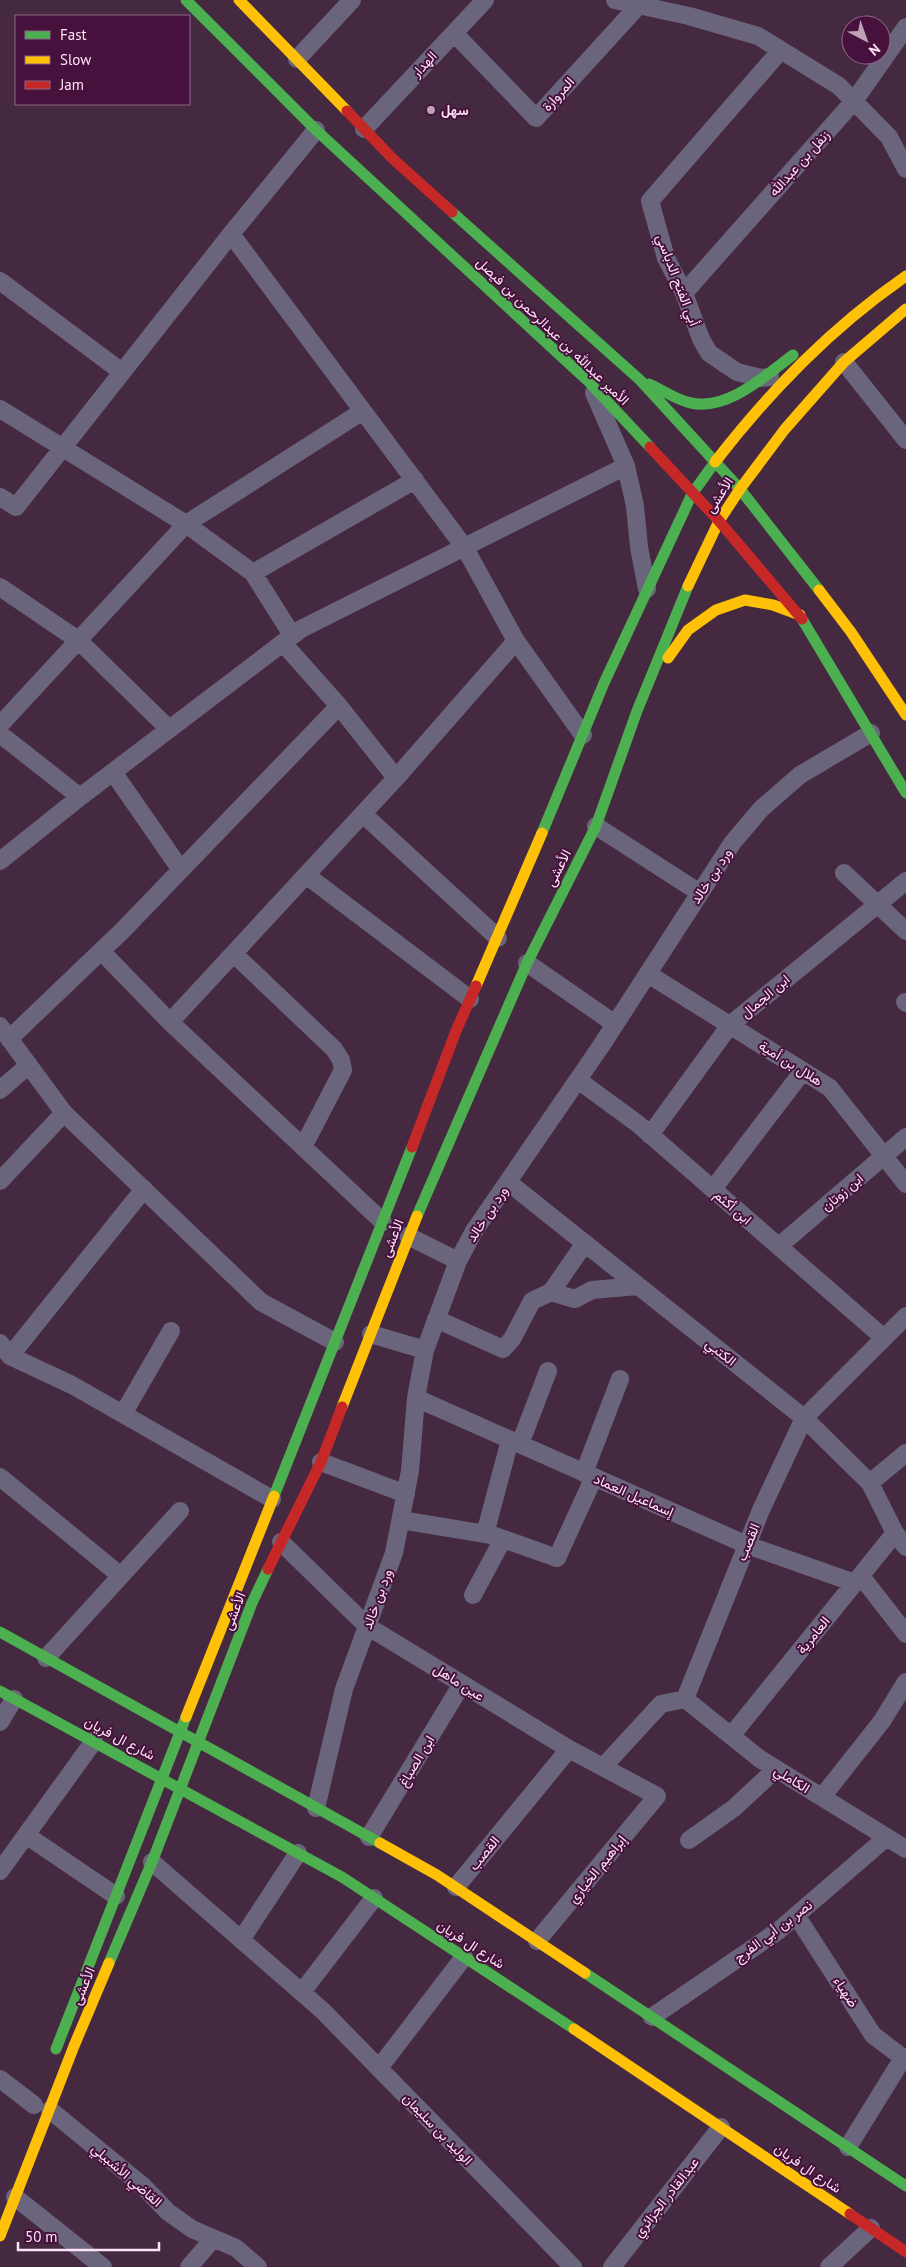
<svg xmlns="http://www.w3.org/2000/svg" width="906" height="2267" font-family="'PT Sans',Vazirmatn,sans-serif">
  <style>
    .lines { fill: none; stroke-linecap: round; stroke-linejoin: round }
    .street { stroke: #6a657c; stroke-width: 18 }
    .fast { stroke: #4caf50; stroke-width: 11 }
    .slow { stroke: #ffc107; stroke-width: 11 }
    .jam { stroke: #c62828; stroke-width: 11 }
    .poi-dot { fill: #bea3b7; stroke: #46123d; stroke-width: 2 }
    .labels { text-anchor: middle; dominant-baseline: central; stroke-width: 4; stroke-linejoin: round; paint-order: stroke }
    .street-label { font-size: 14px; fill: #ffe4f7; stroke: #46123d }
    .poi-label { font-size: 14px; font-weight: bold; fill: #ffe4f7; stroke: #46123d; text-anchor: start }
  </style>
  <rect width="100%" height="100%" fill="#452940"/>
  <g class="lines">
    <path class="street" d="M615 0 689 16 758 36 839 86 889 137 906 169
      M454 33 536 118 639 5
      M297 59 352 0
      M364 129 485 0
      M231 234 465 548 516 641 583 735
      M0 281 122 372
      M684 293 854 101 906 27
      M844 362 906 440
      M770 377 761 378 737 372 709 353 701 339 684 293 666 258 650 201 781 50
      M594 393 626 466 635 506 639 547 647 589
      M0 409 186 524 253 573 292 635
      M0 497 16 507 231 234 316 130
      M253 573 415 480
      M0 587 78 640 169 729
      M283 643 339 706 396 778
      M0 725 186 524 363 411
      M0 734 80 797
      M113 772 181 870
      M363 814 498 938
      M596 826 700 893
      M0 861 80 797 301 629 626 466
      M844 873 906 931
      M306 875 470 999
      M101 951 170 1022 383 1222
      M234 954 334 1049 341 1060 343 1070 303 1147
      M527 963 615 1024
      M648 974 830 1088 906 1184
      M905 1002 906 1003
      M170 1022 396 778 516 641
      M0 1026 64 1113 261 1302 335 1342
      M9 1039 123 930 339 706
      M578 1080 638 1124 884 1338
      M0 1090 29 1065
      M650 1135 730 1025 906 881
      M0 1181 64 1113
      M508 1182 804 1418 870 1483 895 1533 906 1547
      M713 1189 803 1071
      M408 1236 458 1261
      M779 1246 906 1137
      M551 1292 575 1299 592 1290 638 1286
      M436 1319 503 1349 512 1339 532 1301 551 1292 585 1243
      M371 1334 425 1350
      M0 1343 10 1356 72 1385 272 1499
      M10 1356 144 1189
      M416 1398 747 1545 855 1583
      M123 1414 171 1331
      M520 1444 548 1371
      M321 1462 406 1494
      M584 1473 620 1379
      M0 1477 121 1576
      M870 1483 906 1453
      M401 1520 492 1535 557 1558 594 1477
      M485 1534 510 1440
      M281 1542 367 1626 569 1749 657 1796 537 1941
      M861 1576 906 1634
      M473 1595 503 1539
      M46 1658 180 1511
      M685 1699 760 1759 906 1849
      M0 1722 14 1699
      M731 1736 895 1533
      M603 1767 661 1704 685 1699 761 1510 804 1418 906 1316
      M822 1797 882 1721 906 1682
      M316 1808 344 1689 394 1553 410 1471 416 1398 425 1350 458 1261 474 1231 601 1046 733 842 761 809 800 775 871 733
      M26 1835 116 1896
      M369 1837 462 1684
      M689 1840 734 1808 776 1769
      M152 1862 323 2011 573 2267
      M0 1871 94 1741
      M456 1887 569 1749
      M796 1915 873 2035 906 2060
      M241 1940 298 1853
      M302 1992 374 1898
      M652 2017 778 1931 887 1837
      M379 2068 464 1957
      M0 2079 34 2105
      M50 2110 143 2186 168 2212 192 2229 236 2248 258 2267
      M848 2147 903 2058 906 2057
      M15 2197 103 2267
      M189 2267 213 2239
      M612 2267 721 2127
      M829 2267 871 2228"/>
    <path class="fast" d="M186 0 316 130 589 382 650 447
      M452 212 640 380 740 489 819 590
      M649 384C663 390 676 400 691 403 728 411 766 375 793 355
      M802 619 906 793
      M542 833 604 683 692 494 715 462
      M417 1216 527 963 596 826 637 711 688 586
      M274 1496 412 1147
      M0 1632 380 1843
      M0 1691 342 1877 574 2029
      M109 1963 152 1862 252 1603 268 1569
      M585 1973 906 2186
      M56 2049 186 1717"/>
    <path class="slow" d="M239 0 347 111
      M715 462C771 390 831 328 906 276
      M688 586 719 521 740 489 785 429 844 362 906 309
      M819 590 851 632 906 715
      M668 658 688 630 716 610 745 600 773 605 800 615
      M476 986 542 833
      M342 1407 417 1216
      M186 1717 274 1496
      M380 1843 437 1875 585 1973
      M574 2029 850 2214
      M0 2236 74 2046 109 1963"/>
    <path class="jam" d="M347 111 393 159 452 212
      M650 447 719 521 802 619
      M412 1147 456 1031 476 986
      M268 1569 321 1462 342 1407
      M850 2214 906 2252"/>
  </g>
  <circle class="poi-dot" cx="431" cy="110" r="5"/>
  <g class="labels">
    <g class="street-label">
      <text transform="translate(424 64) rotate(-47)">الهدار</text>
      <text transform="translate(558 94) rotate(-48)">المروارة</text>
      <text transform="translate(799 163) rotate(-48)">زنفل بن عبدالله</text>
      <text transform="translate(678 280) rotate(69)">أبي الفتح الدباسي</text>
      <text transform="translate(553 331) rotate(44)">الأمير عبدالله بن عبدالرحمن بن فيصل</text>
      <text transform="translate(719 495) rotate(-57)">الأعشى</text>
      <text transform="translate(558 868) rotate(-63)">الأعشى</text>
      <text transform="translate(711 876) rotate(-57)">ورد بن خالد</text>
      <text transform="translate(765 996) rotate(-40)">ابن الجمال</text>
      <text transform="translate(791 1063) rotate(32)">هلال بن أمية</text>
      <text transform="translate(842 1192) rotate(-40)">ابن زوتان</text>
      <text transform="translate(733 1207) rotate(41)">ابن أكثم</text>
      <text transform="translate(487 1214) rotate(-57)">ورد بن خالد</text>
      <text transform="translate(392 1238) rotate(-68)">الأعشى</text>
      <text transform="translate(721 1352) rotate(38)">الكتبي</text>
      <text transform="translate(634 1495) rotate(24)">إسماعيل العماد</text>
      <text transform="translate(748 1542) rotate(-68)">القصب</text>
      <text transform="translate(377 1599) rotate(-70)">ورد بن خالد</text>
      <text transform="translate(234 1611) rotate(-68)">الأعشى</text>
      <text transform="translate(813 1635) rotate(-51)">العامرية</text>
      <text transform="translate(459 1682) rotate(32)">عين ماهل</text>
      <text transform="translate(120 1738) rotate(28)">شارع ال فريان</text>
      <text transform="translate(416 1761) rotate(-59)">ابن الصباغ</text>
      <text transform="translate(792 1779) rotate(32)">الكاملي</text>
      <text transform="translate(484 1853) rotate(-51)">القصب</text>
      <text transform="translate(597 1869) rotate(-51)">إبراهيم الخياري</text>
      <text transform="translate(773 1931) rotate(-37)">نصر بن أبي الفرج</text>
      <text transform="translate(471 1944) rotate(33)">شارع ال فريان</text>
      <text transform="translate(83 1986) rotate(-67)">الأعشى</text>
      <text transform="translate(846 1992) rotate(57)">ضهياء</text>
      <text transform="translate(438 2129) rotate(46)">الوليد بن سليمان</text>
      <text transform="translate(808 2168) rotate(34)">شارع ال فريان</text>
      <text transform="translate(127 2175) rotate(41)">القاضي الأشبيلي</text>
      <text transform="translate(666 2197) rotate(-52)">عبدالقادر الجزائري</text>
    </g>
    <g class="poi-label">
      <text x="441" y="110">سهل</text>
    </g>
  </g>
  <rect x="15" y="15" width="175" height="90" fill="#46123d" stroke="#906687"/>
  <rect x="25" y="31" width="25" height="8" fill="#4caf50" stroke="#906687"/>
  <text x="60" y="40" font-size="15" fill="#ffe4f7">Fast</text>
  <rect x="25" y="56" width="25" height="8" fill="#ffc107" stroke="#906687"/>
  <text x="60" y="65" font-size="15" fill="#ffe4f7">Slow</text>
  <rect x="25" y="81" width="25" height="8" fill="#c62828" stroke="#906687"/>
  <text x="60" y="90" font-size="15" fill="#ffe4f7">Jam</text>
  <g transform="translate(866 40) rotate(139)"><circle r="24" fill="#46123d" stroke="#906687"/>
  <path d="M0-4L9 19L0 12L-9 19Z" fill="#bea3b7"/>
  <text y="-8" font-size="14" font-weight="bold" text-anchor="middle" fill="#ffe4f7">N</text>
  </g>
  <path d="M18 2242v8h141v-8" fill="none" stroke="#ffe4f7" stroke-width="2.5"/>
  <text x="25" y="2242" font-size="15" fill="#ffe4f7" stroke="#46123d" stroke-width="4" paint-order="stroke">50 m</text>
</svg>
